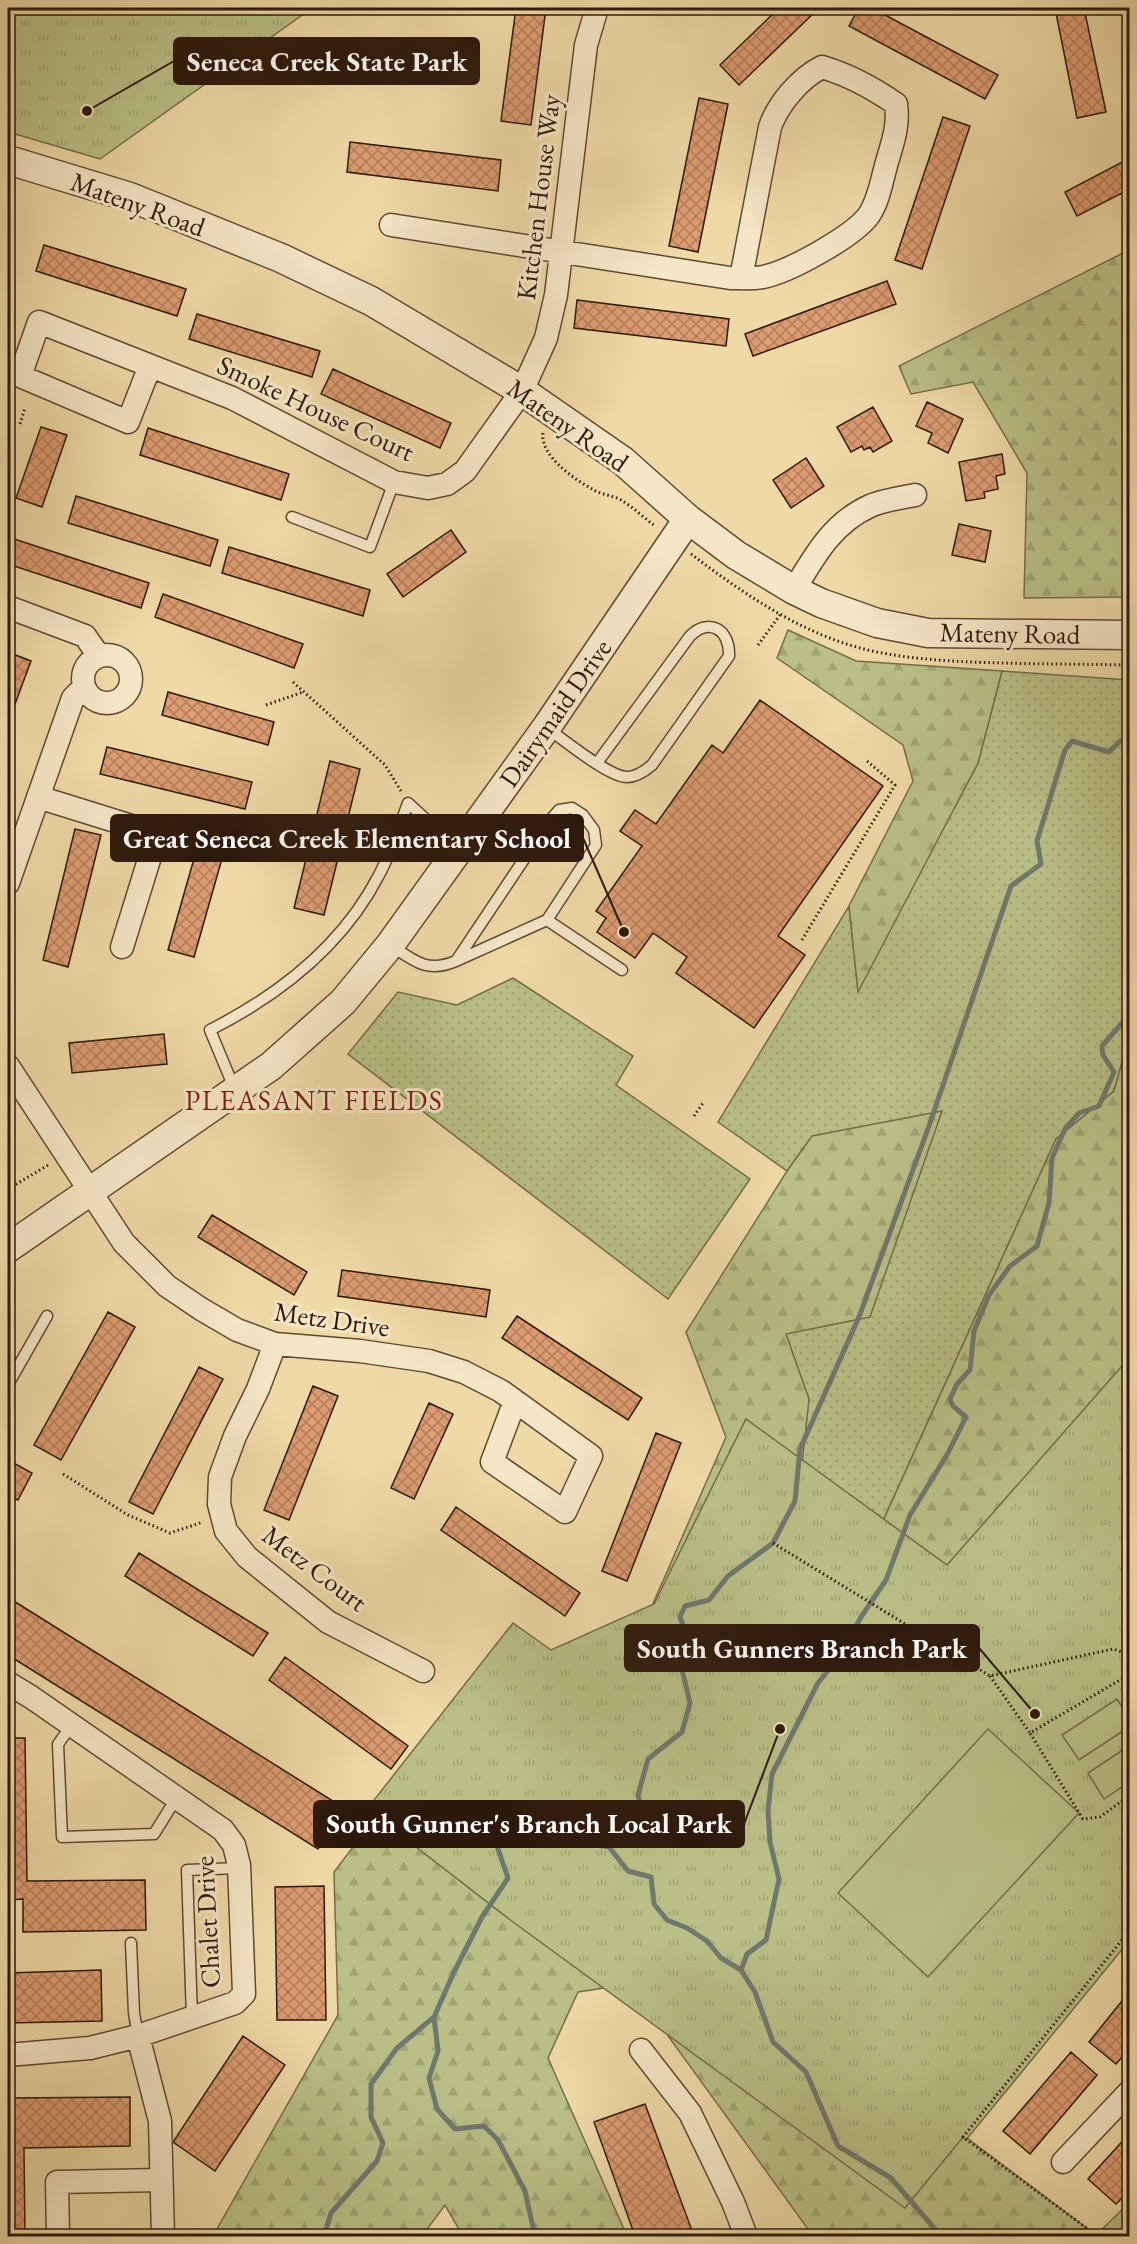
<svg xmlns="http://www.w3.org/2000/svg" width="1137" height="2244" font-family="'EB Garamond',serif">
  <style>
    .grass { fill: url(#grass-dots); stroke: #736c4a; stroke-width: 1.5 }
    .forest { fill: url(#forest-firs); stroke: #736c4a; stroke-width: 1.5 }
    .park { fill: url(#park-tufts); stroke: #736c4a; stroke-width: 1.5 }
    .pitch { fill: #b9bf87; stroke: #736c4a; stroke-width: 1.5 }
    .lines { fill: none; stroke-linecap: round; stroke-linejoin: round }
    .stream { stroke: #6e796d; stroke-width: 5 }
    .building { fill: url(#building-cross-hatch); stroke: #2d190c; stroke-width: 1.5 }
    .service-casing { stroke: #5e4933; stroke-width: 13 }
    .minor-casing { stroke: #5e4933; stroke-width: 25 }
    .tertiary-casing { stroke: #5e4933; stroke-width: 31 }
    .path { stroke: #2d190c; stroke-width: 3; stroke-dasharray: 1.5 3; stroke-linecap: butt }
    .service { stroke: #f5e6c6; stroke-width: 10 }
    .minor { stroke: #f5e6c6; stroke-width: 22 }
    .tertiary { stroke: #f5e6c6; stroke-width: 28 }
    .labels { text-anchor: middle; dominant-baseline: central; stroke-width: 6; stroke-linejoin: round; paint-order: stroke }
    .street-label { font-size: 27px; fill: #2d190c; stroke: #f5e6c6 }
    .neighbourhood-label { font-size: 28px; letter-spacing: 1.5px; fill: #7a1f14; stroke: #f5e6c6 }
    .leader { fill: none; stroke: #2d190c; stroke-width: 2 }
    .callout-dot { fill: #2d190c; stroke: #f5e6c6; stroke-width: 2 }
    .callout { fill: #2d190c; stroke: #2d190c; stroke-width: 2 }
    .callout-label { font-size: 28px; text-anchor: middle; font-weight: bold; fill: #fff }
  </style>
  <defs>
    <pattern id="grass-dots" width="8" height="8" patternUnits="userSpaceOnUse" patternTransform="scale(1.5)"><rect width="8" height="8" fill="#b9bf87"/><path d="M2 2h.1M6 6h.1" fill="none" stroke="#9fa473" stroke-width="1.8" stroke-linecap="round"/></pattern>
    <pattern id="forest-firs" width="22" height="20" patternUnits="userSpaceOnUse" patternTransform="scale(1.5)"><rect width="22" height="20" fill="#b9bf87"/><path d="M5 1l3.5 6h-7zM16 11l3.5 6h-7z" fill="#9fa473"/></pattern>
    <pattern id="park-tufts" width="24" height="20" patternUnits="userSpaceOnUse" patternTransform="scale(1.5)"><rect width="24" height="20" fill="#b9bf87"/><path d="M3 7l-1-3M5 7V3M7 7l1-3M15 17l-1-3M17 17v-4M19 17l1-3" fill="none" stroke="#9fa473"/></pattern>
    <pattern id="building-cross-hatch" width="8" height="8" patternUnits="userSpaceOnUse" patternTransform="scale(1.5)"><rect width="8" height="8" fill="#dc9b71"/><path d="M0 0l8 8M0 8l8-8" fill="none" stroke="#b37e5b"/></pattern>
  </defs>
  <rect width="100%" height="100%" fill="#efd9a7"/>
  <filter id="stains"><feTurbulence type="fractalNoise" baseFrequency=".00333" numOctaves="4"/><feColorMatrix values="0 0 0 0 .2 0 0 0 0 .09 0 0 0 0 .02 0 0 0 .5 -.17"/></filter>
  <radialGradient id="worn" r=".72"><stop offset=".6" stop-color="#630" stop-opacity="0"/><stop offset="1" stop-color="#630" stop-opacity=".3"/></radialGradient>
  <path class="grass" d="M1002 671 1129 680 1130 1037 1114 1091 1056 1139 810 1682 766 1739 809 1399 785 1334 813 1136 787 1171 718 1122 849 906 858 990 978 763Z
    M513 978 633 1056 616 1085 750 1179 668 1299 348 1054 398 992 457 1005Z"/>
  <path class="forest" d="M1129 250V597L1024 598 1027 473 973 382 911 394 899 366Z
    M788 630 856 661 1002 671 978 763 858 992 849 906 913 781 903 745 777 658Z
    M1129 1037V1643L963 2135 1096 2235 1129 2203V2236H813L666 2033 604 1988 578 1992 548 2058 627 2236H463L445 2205 422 2236H213L338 2015 334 1872 491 1666 571 1726 648 1615 726 1437 686 1332 787 1171 812 1136 942 1111 870 1317 786 1334 809 1399 784 1633 810 1682 1056 1139 1114 1091Z"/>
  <path class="park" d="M8 8H312L100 159 8 132Z
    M1129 1358V1941L966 2140 963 2137 905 2208 513 1922 367 1809 513 1623 551 1650 654 1604 746 1419 947 1565Z"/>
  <path class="pitch" d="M1117 1699 1129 1718V1727L1079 1760 1062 1735Z
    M988 1729 1079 1813 928 1977 838 1893Z
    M1129 1746V1782L1104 1799 1088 1773Z"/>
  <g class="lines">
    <path class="stream" d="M609 1847 628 1871 651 1877 654 1904 667 1920 687 1928 707 1941 721 1958 741 1970
      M434 2017 438 2051 429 2078 437 2109 455 2129 484 2126 498 2140 525 2191 535 2236
      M324 2236 331 2213 377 2161 383 2143 371 2117V2084L397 2048 434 2017 454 1972 482 1917 508 1878 497 1846 520 1827 564 1840 609 1847 645 1825 638 1795 648 1759 682 1732 690 1703 681 1665 686 1634 680 1617 685 1606 709 1600 728 1576 773 1543 795 1501 800 1449 859 1317 929 1126 1011 886 1041 864 1037 841 1065 750 1072 741 1109 752 1120 741 1130 742
      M941 2236 891 2178 838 2146 806 2072 773 2042 755 1992 741 1970 747 1954 766 1940 779 1879 770 1842 768 1810 772 1774 818 1683 840 1656 861 1617 886 1580 910 1515 948 1453 966 1417 953 1406 950 1399 957 1384 970 1370 974 1331 989 1295 1010 1266 1037 1246 1049 1203 1052 1158 1065 1129 1079 1113 1099 1106 1114 1072 1103 1055 1102 1046 1130 1014"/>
  </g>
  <path class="building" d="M516 8H546L531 125 501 121Z
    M779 8H819L739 85 720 65Z
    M859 8H872L998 75 985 99 849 26Z
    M1055 8H1084L1106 112 1077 118Z
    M699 98 728 104 698 252 669 246Z
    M943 117 970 126 922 269 895 260Z
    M350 142 501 160 498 191 347 172Z
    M1130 158V189L1077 216 1065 192Z
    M44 245 186 289 177 316 36 271Z
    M887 281 896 304 753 356 745 334Z
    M577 300 729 319 726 346 574 328Z
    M197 314 320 351 312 377 189 339Z
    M333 369 451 423 440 448 321 394Z
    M927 402 963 419 948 453 928 443 932 433 916 426Z
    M873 407 892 441 873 452 870 447 864 450 862 446 851 452 837 427Z
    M41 427 67 435 42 507 16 498Z
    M148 428 289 474 281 500 140 455Z
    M1002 454 1005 474 996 476 998 489 984 492 985 498 966 501 959 462Z
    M806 458 824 486 791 508 773 480Z
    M76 496 218 540 210 566 68 523Z
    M959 524 991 531 985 562 952 555Z
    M451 530 466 552 403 597 387 574Z
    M8 537 149 583 141 608 8 564Z
    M229 547 370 590 363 616 222 573Z
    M163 594 303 644 294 668 155 617Z
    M8 652 31 661 8 723Z
    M168 692 274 722 268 745 162 715Z
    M760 700 883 786 778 936 805 955 754 1028 676 973 687 957 653 933 635 958 597 932 606 918 596 911 642 846 620 831 635 810 656 824 712 745 723 753Z
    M107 747 252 782 245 809 100 774Z
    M330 761 360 769 324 915 294 908Z
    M75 829 101 835 68 967 43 960Z
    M199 841 225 848 194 957 168 950Z
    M164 1034 167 1064 72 1073 69 1043Z
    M212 1215 307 1272 294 1295 198 1237Z
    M342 1270 490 1290 486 1317 338 1296Z
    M108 1312 135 1327 61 1460 34 1445Z
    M517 1316 642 1398 628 1420 502 1338Z
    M199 1367 223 1379 153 1514 129 1502Z
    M313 1386 338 1396 289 1520 264 1510Z
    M429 1403 453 1414 414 1499 391 1488Z
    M656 1433 681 1443 627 1581 602 1571Z
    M8 1460 32 1473 18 1500 8 1495Z
    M456 1507 580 1593 565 1616 441 1530Z
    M139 1553 268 1633 253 1656 125 1576Z
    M9 1598 344 1808 318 1849 8 1655Z
    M285 1657 408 1746 391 1769 269 1680Z
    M8 1738H25L27 1881 145 1880 146 1930 23 1932V1899L8 1900Z
    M324 1886 326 2020H277L275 1887Z
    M101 1970 102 2021 8 2023V1973Z
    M1130 1991V2048L1116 2064 1089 2042Z
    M243 2036 285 2065 215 2171 173 2142Z
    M1071 2052 1097 2075 1030 2154 1003 2131Z
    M130 2097V2146L24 2148 25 2236H8V2098Z
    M645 2104 694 2236H635L594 2122Z
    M1130 2133V2190L1116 2204 1088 2179Z"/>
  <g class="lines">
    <defs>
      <path id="service" d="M292 517 370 547 394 482
        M547 728C564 740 609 777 627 777 637 777 645 771 652 765L729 656C730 630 710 617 690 636L597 763
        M547 920 622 970
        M392 946C415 962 428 973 456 961L547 920 596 845 594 830 583 815 572 808 559 810 551 819 456 961
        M235 1090 210 1030C279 995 343 945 379 875 391 853 399 827 408 803L457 848
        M8 1383 10 1381 47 1316
        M72 1725 58 1744 62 1837 154 1834 177 1797
        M131 1943 134 2013 138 2036
        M192 2018 187 1870 239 1868"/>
      <path id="minor" d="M391 225 730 278C741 278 753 279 763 277 789 272 854 236 869 215 879 200 882 179 887 162 893 141 899 126 896 104 873 88 849 75 822 67 800 78 778 104 770 127L741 278
        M150 366 128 422 20 376 39 322 232 398 394 482 428 488 447 484 465 471 522 391 546 338 556 295 586 45 597 8
        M794 590C814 557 832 523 870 506 883 500 901 498 915 495
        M8 607 85 636 99 656
        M83 679a24 24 0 1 1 48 0a24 24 0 1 1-48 0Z
        M38 797 157 834 122 947
        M8 883 73 698 84 687
        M8 1066 124 1243 167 1286 201 1309 237 1330 275 1344 360 1351 429 1361 464 1372 501 1391 591 1456 565 1512 492 1462 515 1401
        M275 1344 258 1389 235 1436 220 1477 219 1504 226 1531 247 1557 328 1622 423 1671
        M8 1683 31 1697 223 1830 234 1845 239 1865 244 1994 235 2003 138 2036 90 2048 8 2055
        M138 2036 160 2121 163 2236
        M641 2050 690 2113 733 2202 746 2236
        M1063 2162 1130 2091
        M58 2236 57 2182 161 2180"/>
      <path id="tertiary" d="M8 160 130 197 281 258 371 301 522 391 623 461 688 519 736 555 794 590 821 603 877 623 928 633 1130 635
        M8 1248 271 1066 343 1002 390 945 546 728 688 519"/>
    </defs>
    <use href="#service" class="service-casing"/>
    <use href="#minor" class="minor-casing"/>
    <use href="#tertiary" class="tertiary-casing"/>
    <path class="path" d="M20 424 25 408
      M543 433C540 456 575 480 594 490 602 495 612 495 621 500 633 507 644 518 655 526
      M691 554C740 591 793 628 853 646 890 657 931 660 970 662 1023 664 1076 664 1130 665
      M758 645 780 615
      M293 682 385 765 401 791
      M266 705 303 692
      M802 940 895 785 867 761
      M694 1116 703 1103
      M8 1189 50 1164
      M63 1474 128 1515 170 1533 203 1522
      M773 1543 990 1676 1113 1649 1130 1655
      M990 1676 1030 1733
      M1082 1818 1083 1819 1100 1817 1130 1795
      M1083 1819 1030 1733 1130 1674
      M1102 2236 1096 2235 963 2137 1130 1930"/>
    <use href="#service" class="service"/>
    <use href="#minor" class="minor"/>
    <use href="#tertiary" class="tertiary"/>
  </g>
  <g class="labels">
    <g class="street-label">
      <text transform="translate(538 197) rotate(-83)">Kitchen House Way</text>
      <text transform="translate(138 204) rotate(20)">Mateny Road</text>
      <text transform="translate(316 408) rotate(25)">Smoke House Court</text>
      <text transform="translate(568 425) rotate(35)">Mateny Road</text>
      <text transform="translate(1010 633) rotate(1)">Mateny Road</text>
      <text transform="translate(555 713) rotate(-55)">Dairymaid Drive</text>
      <text transform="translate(332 1319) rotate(8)">Metz Drive</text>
      <text transform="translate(315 1568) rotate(37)">Metz Court</text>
      <text transform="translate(207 1922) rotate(-93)">Chalet Drive</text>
    </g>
    <g class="neighbourhood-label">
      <text x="314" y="1100">PLEASANT FIELDS</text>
    </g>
  </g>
  <path class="leader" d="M87 111L174 61M624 932L583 838M1035 1714L979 1648M780 1729L744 1824"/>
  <g class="callout-dot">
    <circle cx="87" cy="111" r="6"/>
    <circle cx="624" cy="932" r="6"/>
    <circle cx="1035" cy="1714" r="6"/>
    <circle cx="780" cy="1729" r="6"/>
  </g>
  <g class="callout">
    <rect x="174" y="38" width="305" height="46" rx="6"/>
    <rect x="111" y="815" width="472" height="46" rx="6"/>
    <rect x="625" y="1625" width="354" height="46" rx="6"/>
    <rect x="314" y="1801" width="430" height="46" rx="6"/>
  </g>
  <g class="callout-label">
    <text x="327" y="71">Seneca Creek State Park</text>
    <text x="347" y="848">Great Seneca Creek Elementary School</text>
    <text x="802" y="1658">South Gunners Branch Park</text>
    <text x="529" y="1833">South Gunner's Branch Local Park</text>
  </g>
  <rect width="1137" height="2244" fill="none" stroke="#efd9a7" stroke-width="30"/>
  <rect x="9" y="9" width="1119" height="2226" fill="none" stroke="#2d190c" stroke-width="3"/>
  <rect x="15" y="15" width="1107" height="2214" fill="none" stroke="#2d190c" stroke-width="1.5"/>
  <rect width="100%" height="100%" filter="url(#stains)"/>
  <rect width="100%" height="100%" fill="url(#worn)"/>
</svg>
